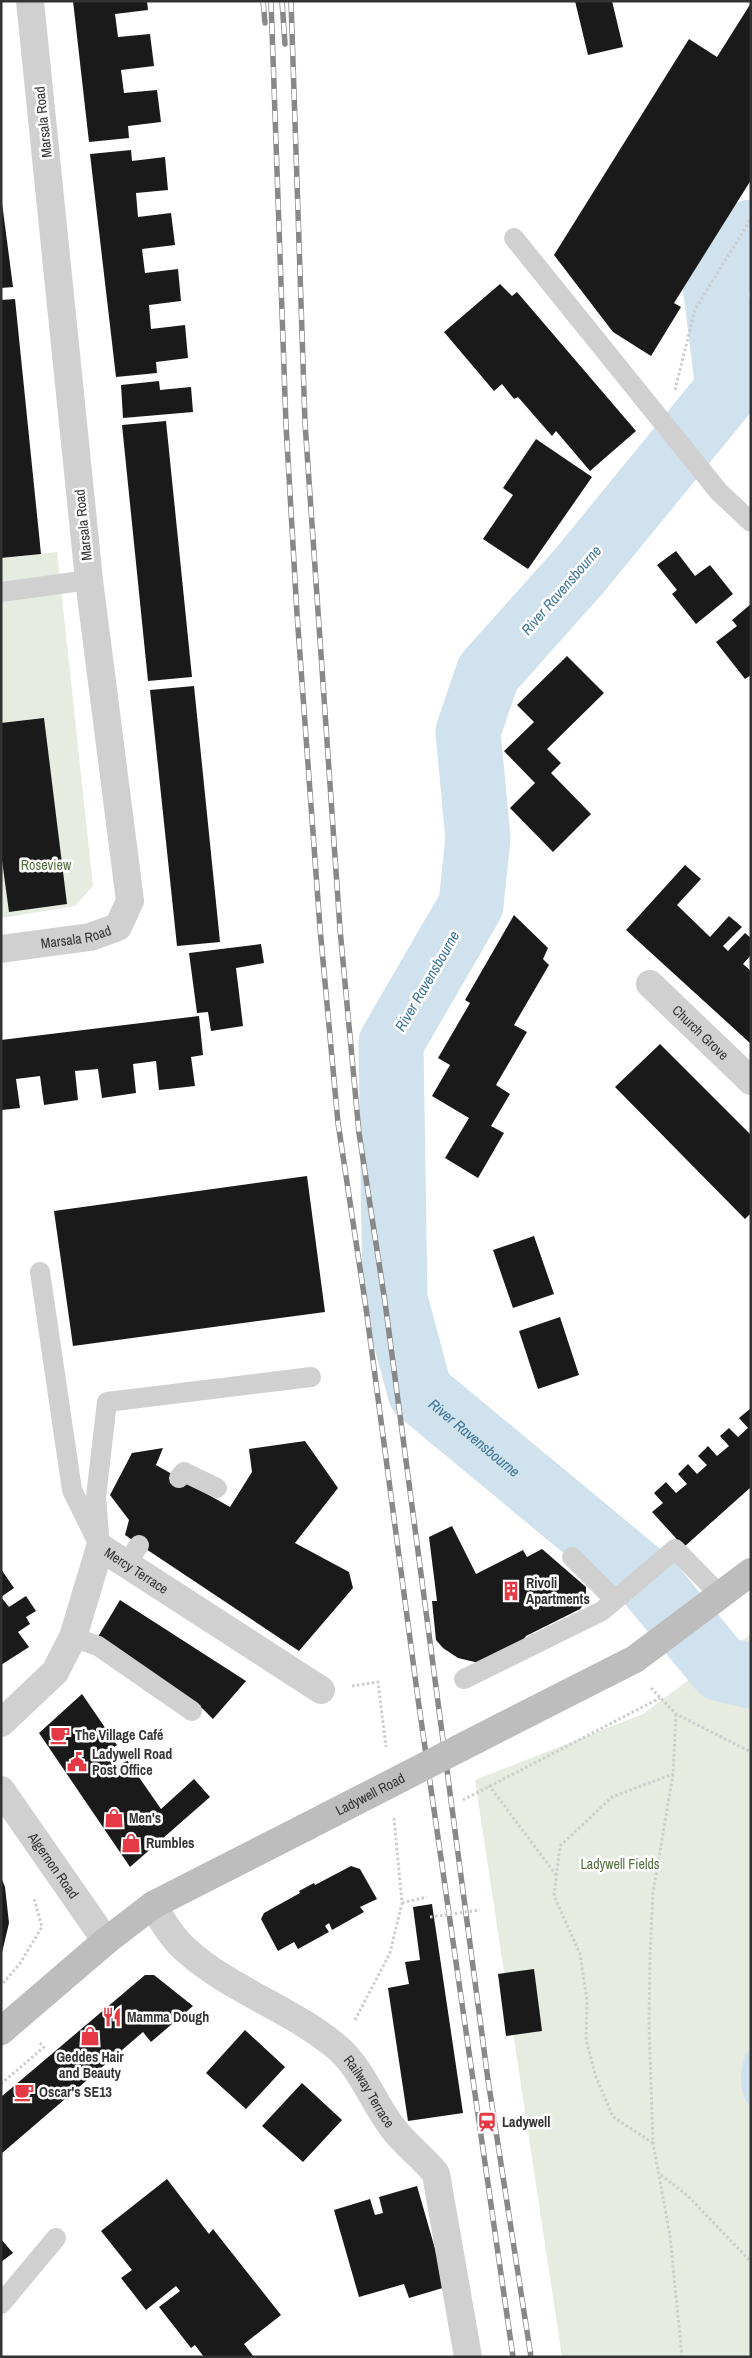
<svg xmlns="http://www.w3.org/2000/svg" width="752" height="2358" font-family="'Archivo Narrow',sans-serif">
  <style>
    .green { fill: #e6ecdf }
    .lines { fill: none; stroke-linecap: round; stroke-linejoin: round }
    .stream { stroke: #cfe2ee; stroke-width: 11 }
    .river { stroke: #cfe2ee; stroke-width: 65 }
    .building { fill: #1a1a1a }
    .path { stroke: #cdcdcd; stroke-width: 3; stroke-dasharray: 2.5 2.5; stroke-linecap: butt }
    .service { stroke: #d0d0d0; stroke-width: 20 }
    .minor { stroke: #d0d0d0; stroke-width: 28 }
    .secondary { stroke: #bdbdbd; stroke-width: 28 }
    .rail-casing { stroke: #888; stroke-width: 5.5 }
    .rail { stroke: #fff; stroke-width: 4; stroke-dasharray: 11; stroke-linecap: butt }
    .path-bridge { stroke: #cdcdcd; stroke-width: 3; stroke-dasharray: 2.5 2.5; stroke-linecap: butt }
    .secondary-bridge { stroke: #bdbdbd; stroke-width: 28 }
    .labels { text-anchor: middle; dominant-baseline: central; stroke-width: 5; stroke-linejoin: round; paint-order: stroke }
    .street-label { font-size: 14px; fill: #333; stroke: #fff }
    .park-label { font-size: 14px; fill: #56703f; stroke: #fff }
    .poi-label { font-size: 14px; font-weight: bold; fill: #333; stroke: #fff; text-anchor: start }
    .water-label { font-size: 15px; font-style: italic; fill: #3f7597; stroke: #fff }
  </style>
  <rect width="100%" height="100%" fill="#fff"/>
  <path class="green" d="M57 552 93 886 75 906 1 918V559Z
    M751 1634V2357H562L475 1780 643 1714Z"/>
  <g class="lines">
    <path class="stream" d="M751 2056C745 2068 745 2087 751 2099"/>
    <path class="river" id="s1" d="M751 232 715 284 728 389 580 570 488 673 468 732 478 838 471 905 391 1043 395 1299 420 1392 648 1581 721 1669 751 1676"/>
  </g>
  <path class="building" d="M73 1H147L148 10 115 14 118 37 150 34 154 66 121 70 124 93 157 90 161 122 128 126 129 138 89 142Z
    M575 1H612L623 47 588 55Z
    M751 3V180L674 303 681 307 651 356 613 332 554 255 689 39 717 57Z
    M131 150 132 161 165 157 168 190 136 193 138 217 171 213 175 245 142 249 145 273 178 269 181 301 149 305 151 329 185 325 188 358 156 362 157 373 116 377 90 154Z
    M1 195 13 287 1 288Z
    M500 284 512 296 517 292 636 431 590 471 556 431 552 436 518 397 514 399 502 384 494 391 444 332Z
    M15 299 41 554 1 558V300Z
    M159 381 160 390 191 387 193 412 123 418 121 385Z
    M166 421 192 677 148 681 122 425Z
    M536 439 592 477 528 569 483 539 513 495 503 488Z
    M676 551 695 576 710 565 733 594 696 624 672 594 677 590 657 565Z
    M751 604V675L745 679 716 642 737 626 732 620Z
    M567 656 604 693 547 749 561 763 551 773 591 814 553 852 510 808 535 783 504 751 534 722 517 705Z
    M194 686 220 942 177 946 150 690Z
    M44 718 67 904 9 912 1 853V723Z
    M685 865 701 879 677 905 710 937 729 916 742 927 723 946 728 951 745 933 751 938V955L743 964 751 971V1044L626 930Z
    M514 915 548 948 543 959 549 965 514 1025 527 1032 496 1085 510 1094 491 1126 504 1133 478 1178 445 1158 469 1118 432 1096 450 1065 438 1058 470 1003 465 1000Z
    M261 944 264 963 236 968 243 1026 211 1031 208 1012 197 1013 189 953Z
    M199 1016 203 1055 191 1057 195 1086 159 1090 156 1061 133 1064 136 1093 102 1098 98 1069 75 1071 78 1100 44 1105 40 1076 16 1079 20 1108 2 1110 1 1040Z
    M660 1044 751 1135V1213L745 1219 615 1087Z
    M307 1176 325 1312 73 1346 54 1211Z
    M534 1236 554 1294 513 1308 493 1250Z
    M560 1317 579 1375 538 1389 519 1331Z
    M751 1408V1487L684 1547 652 1512 663 1503 654 1493 666 1482 676 1493 687 1484 678 1474 688 1464 697 1474 707 1465 698 1456 708 1446 717 1456 729 1446 720 1436 729 1428 738 1437 748 1428 739 1418Z
    M305 1441 338 1488 295 1543 349 1572 353 1588 299 1651 125 1535 129 1520 110 1495 132 1453 163 1448 156 1465 230 1507 252 1472 249 1449Z
    M452 1526 476 1574 523 1550 527 1557 542 1549 586 1587V1602L580 1609 526 1636 521 1643 479 1663 458 1658 443 1648 436 1640 432 1601H437L429 1537Z
    M1 1569 14 1588 1 1597 9 1607 26 1596 36 1611 26 1617 30 1624 18 1632 29 1647 1 1665Z
    M120 1600 246 1681 213 1719 203 1709 96 1640Z
    M82 1694 117 1745 109 1751 119 1766 127 1760 161 1809 194 1779 210 1797 130 1867 39 1733Z
    M351 1866 360 1869 377 1899 360 1907 364 1912 332 1930 329 1923 325 1926 329 1932 298 1949 294 1942 278 1951 261 1919 264 1913 300 1893 299 1891 314 1883 315 1885Z
    M1 1877 5 1887 9 1923 1 1957Z
    M432 1904 463 2113 408 2121 388 1988 409 1984 405 1962 420 1960 413 1907Z
    M534 1969 542 2031 506 2036 498 1974Z
    M145 1975H154L193 2006 151 2042 143 2032 1 2154V2097Z
    M245 2030 285 2067 246 2109 206 2073Z
    M302 2083 342 2120 303 2162 262 2126Z
    M167 2179 209 2234 213 2229 281 2315 244 2344 254 2357H204L195 2345 191 2348 159 2307 180 2291 176 2286 146 2310 121 2278 132 2270 101 2231Z
    M417 2186 446 2287 409 2298 404 2284 359 2297 334 2210 370 2199 375 2215 383 2213 379 2197Z
    M1 2239 13 2253 1 2262Z"/>
  <g class="lines">
    <path class="path" d="M675 390 695 309 751 219
      M352 1686 378 1682 386 1747
      M651 1688 676 1714 751 1752
      M676 1714 673 1774 653 1893 650 1955 649 2024 653 2143 670 2236 682 2357
      M489 1785 556 1875
      M463 1800 660 1698
      M402 1903 427 1897
      M3 1983 19 1965 42 1927 34 1898
      M355 2020 390 1953 402 1903 394 1818
      M1 2084 44 2047 38 2041
      M653 2143 613 2117 596 2077 586 2040 587 2000 580 1954 554 1896 560 1846 612 1797 673 1774
      M661 2175 687 2195 751 2262"/>
    <path class="service" d="M514 238 719 492 751 522
      M1 592 89 580
      M40 1272 72 1490 96 1539
      M179 1478 184 1472 217 1488
      M100 1547 96 1497 107 1402 311 1377
      M572 1557 615 1600
      M127 1563 139 1545
      M73 1637 98 1646 192 1711
      M464 1679 602 1611 675 1549 721 1596
      M1 2304 56 2238"/>
    <g class="minor">
      <path id="s2" d="M1 949 90 937 118 927 130 901 89 580 30 1"/>
      <path id="s3" d="M650 984 751 1081"/>
      <path id="s4" d="M1 1723 55 1672 73 1637 100 1547 321 1690"/>
      <path id="s5" d="M1 1790 106 1941"/>
      <path id="s6" d="M153 1905C162 1920 172 1938 186 1950 231 1991 293 2009 339 2049 363 2071 373 2102 392 2127 405 2145 423 2157 436 2174L468 2357"/>
    </g>
    <path class="secondary" d="M505 1725 635 1659 751 1572
      M1 2031 106 1941 153 1905 306 1827"/>
    <defs>
      <path id="rail" d="M263 1 265 23
        M271 1 286 425 297 614 320 928 338 1123 366 1308 418 1699 513 2357
        M282 1 285 44
        M291 1 305 423 340 929 359 1133 385 1302 488 2080 531 2357"/>
    </defs>
    <use href="#rail" class="rail-casing"/>
    <use href="#rail" class="rail"/>
    <path class="path-bridge" d="M430 1917 480 1910"/>
    <path class="secondary-bridge" id="s7" d="M306 1827 505 1725"/>
  </g>
  <defs>
    <symbol id="building-bare" viewBox="-9 -9 18 18"><path d="M-4-6H4V6H1V3H-1V6H-4ZM-2.5-4.3h1.7v1.8h-1.7ZM.8-4.3h1.7v1.8H.8ZM-2.5-1h1.7V.8h-1.7ZM.8-1h1.7V.8H.8Z" fill="#e63946" stroke="#fff" stroke-width="2.5" paint-order="stroke"/></symbol>
    <symbol id="cafe-bare" viewBox="-9 -9 18 18"><path d="M-5.5-4.5H6V0H3Q3 3.5 0 3.5H-2.5Q-5.5 3.5-5.5 0ZM3-3.2v2h1.7v-2ZM-6 4.5H4V6H-6Z" fill="#e63946" stroke="#fff" stroke-width="2.5" paint-order="stroke"/></symbol>
    <symbol id="civic-bare" viewBox="-9 -9 18 18"><path d="M-.6-6.5H3V-4.5H.6V-3L4-1V1h2V6H-6V1h2V-1L-.6-3ZM-1.2 2.5V6h2.4V2.5Z" fill="#e63946" stroke="#fff" stroke-width="2.5" paint-order="stroke"/></symbol>
    <symbol id="shop-bare" viewBox="-9 -9 18 18"><path d="M-5-2.5h2.3a2.7 3.5 0 0 1 5.4 0H5L5.5 6h-11ZM-1.5-2.5h3a1.5 2.3 0 0 0-3 0Z" fill="#e63946" stroke="#fff" stroke-width="2.5" paint-order="stroke"/></symbol>
    <symbol id="restaurant-bare" viewBox="-9 -9 18 18"><path d="M-5-6h1v4h1v-4h1v4h1v-4h1v5L-1.5 .5V6h-2V.5L-5-1ZM5-6V6H3V1.5H1.5Q1.5-4 5-6Z" fill="#e63946" stroke="#fff" stroke-width="2.5" paint-order="stroke"/></symbol>
    <symbol id="station-bare" viewBox="-9 -9 18 18"><path d="M-3-6H3Q5-6 5-4V2Q5 4 3 4L4.5 6H3L1.5 4h-3L-3 6H-4.5L-3 4Q-5 4-5 2V-4Q-5-6-3-6ZM-3.5-4v3h7v-3ZM-3.5 1v1.5H-2V1ZM2 1v1.5H3.5V1Z" fill="#e63946" stroke="#fff" stroke-width="2.5" paint-order="stroke"/></symbol>
  </defs>
  <g fill-rule="evenodd">
    <use href="#building-bare" x="497" y="1577" width="28" height="28"/>
    <use href="#cafe-bare" x="46" y="1721" width="28" height="28"/>
    <use href="#civic-bare" x="63" y="1748" width="28" height="28"/>
    <use href="#shop-bare" x="100" y="1804" width="28" height="28"/>
    <use href="#shop-bare" x="117" y="1829" width="28" height="28"/>
    <use href="#restaurant-bare" x="98" y="2003" width="28" height="28"/>
    <use href="#shop-bare" x="76" y="2022" width="28" height="28"/>
    <use href="#cafe-bare" x="10" y="2078" width="28" height="28"/>
    <use href="#station-bare" x="473" y="2108" width="28" height="28"/>
  </g>
  <g class="labels">
    <g class="street-label">
      <text transform="translate(43 122) rotate(-96)">Marsala Road</text>
      <text transform="translate(83 525) rotate(-96)">Marsala Road</text>
      <text stroke="none"><textPath href="#s2" startOffset="76">Marsala Road</textPath></text>
      <text stroke="none"><textPath href="#s3" startOffset="70">Church Grove</textPath></text>
      <text stroke="none"><textPath href="#s4" startOffset="251">Mercy Terrace</textPath></text>
      <text stroke="none"><textPath href="#s7" startOffset="72">Ladywell Road</textPath></text>
      <text stroke="none"><textPath href="#s5" startOffset="92">Algernon Road</textPath></text>
      <text stroke="none"><textPath href="#s6" startOffset="291">Railway Terrace</textPath></text>
    </g>
    <g class="park-label">
      <text x="46" y="865">Roseview</text>
      <text x="620" y="1864">Ladywell Fields</text>
    </g>
    <g class="poi-label">
      <text x="526" y="1583">Rivoli<tspan x="526" dy="16">Apartments</tspan></text>
      <text x="75" y="1735">The Village Café</text>
      <text x="92" y="1754">Ladywell Road<tspan x="92" dy="16">Post Office</tspan></text>
      <text x="129" y="1818">Men's</text>
      <text x="146" y="1843">Rumbles</text>
      <text x="127" y="2017">Mamma Dough</text>
      <text x="90" y="2057" text-anchor="middle">Geddes Hair<tspan x="90" dy="16">and Beauty</tspan></text>
      <text x="39" y="2092">Oscar's SE13</text>
      <text x="502" y="2122">Ladywell</text>
    </g>
    <g class="water-label">
      <text transform="translate(561 590) rotate(-49)">River Ravensbourne</text>
      <text transform="translate(427 981) rotate(-60)">River Ravensbourne</text>
      <text stroke="none"><textPath href="#s1" startOffset="1360">River Ravensbourne</textPath></text>
    </g>
  </g>
  <rect width="752" height="2358" fill="none" stroke="#333333" stroke-width="5"/>
</svg>
